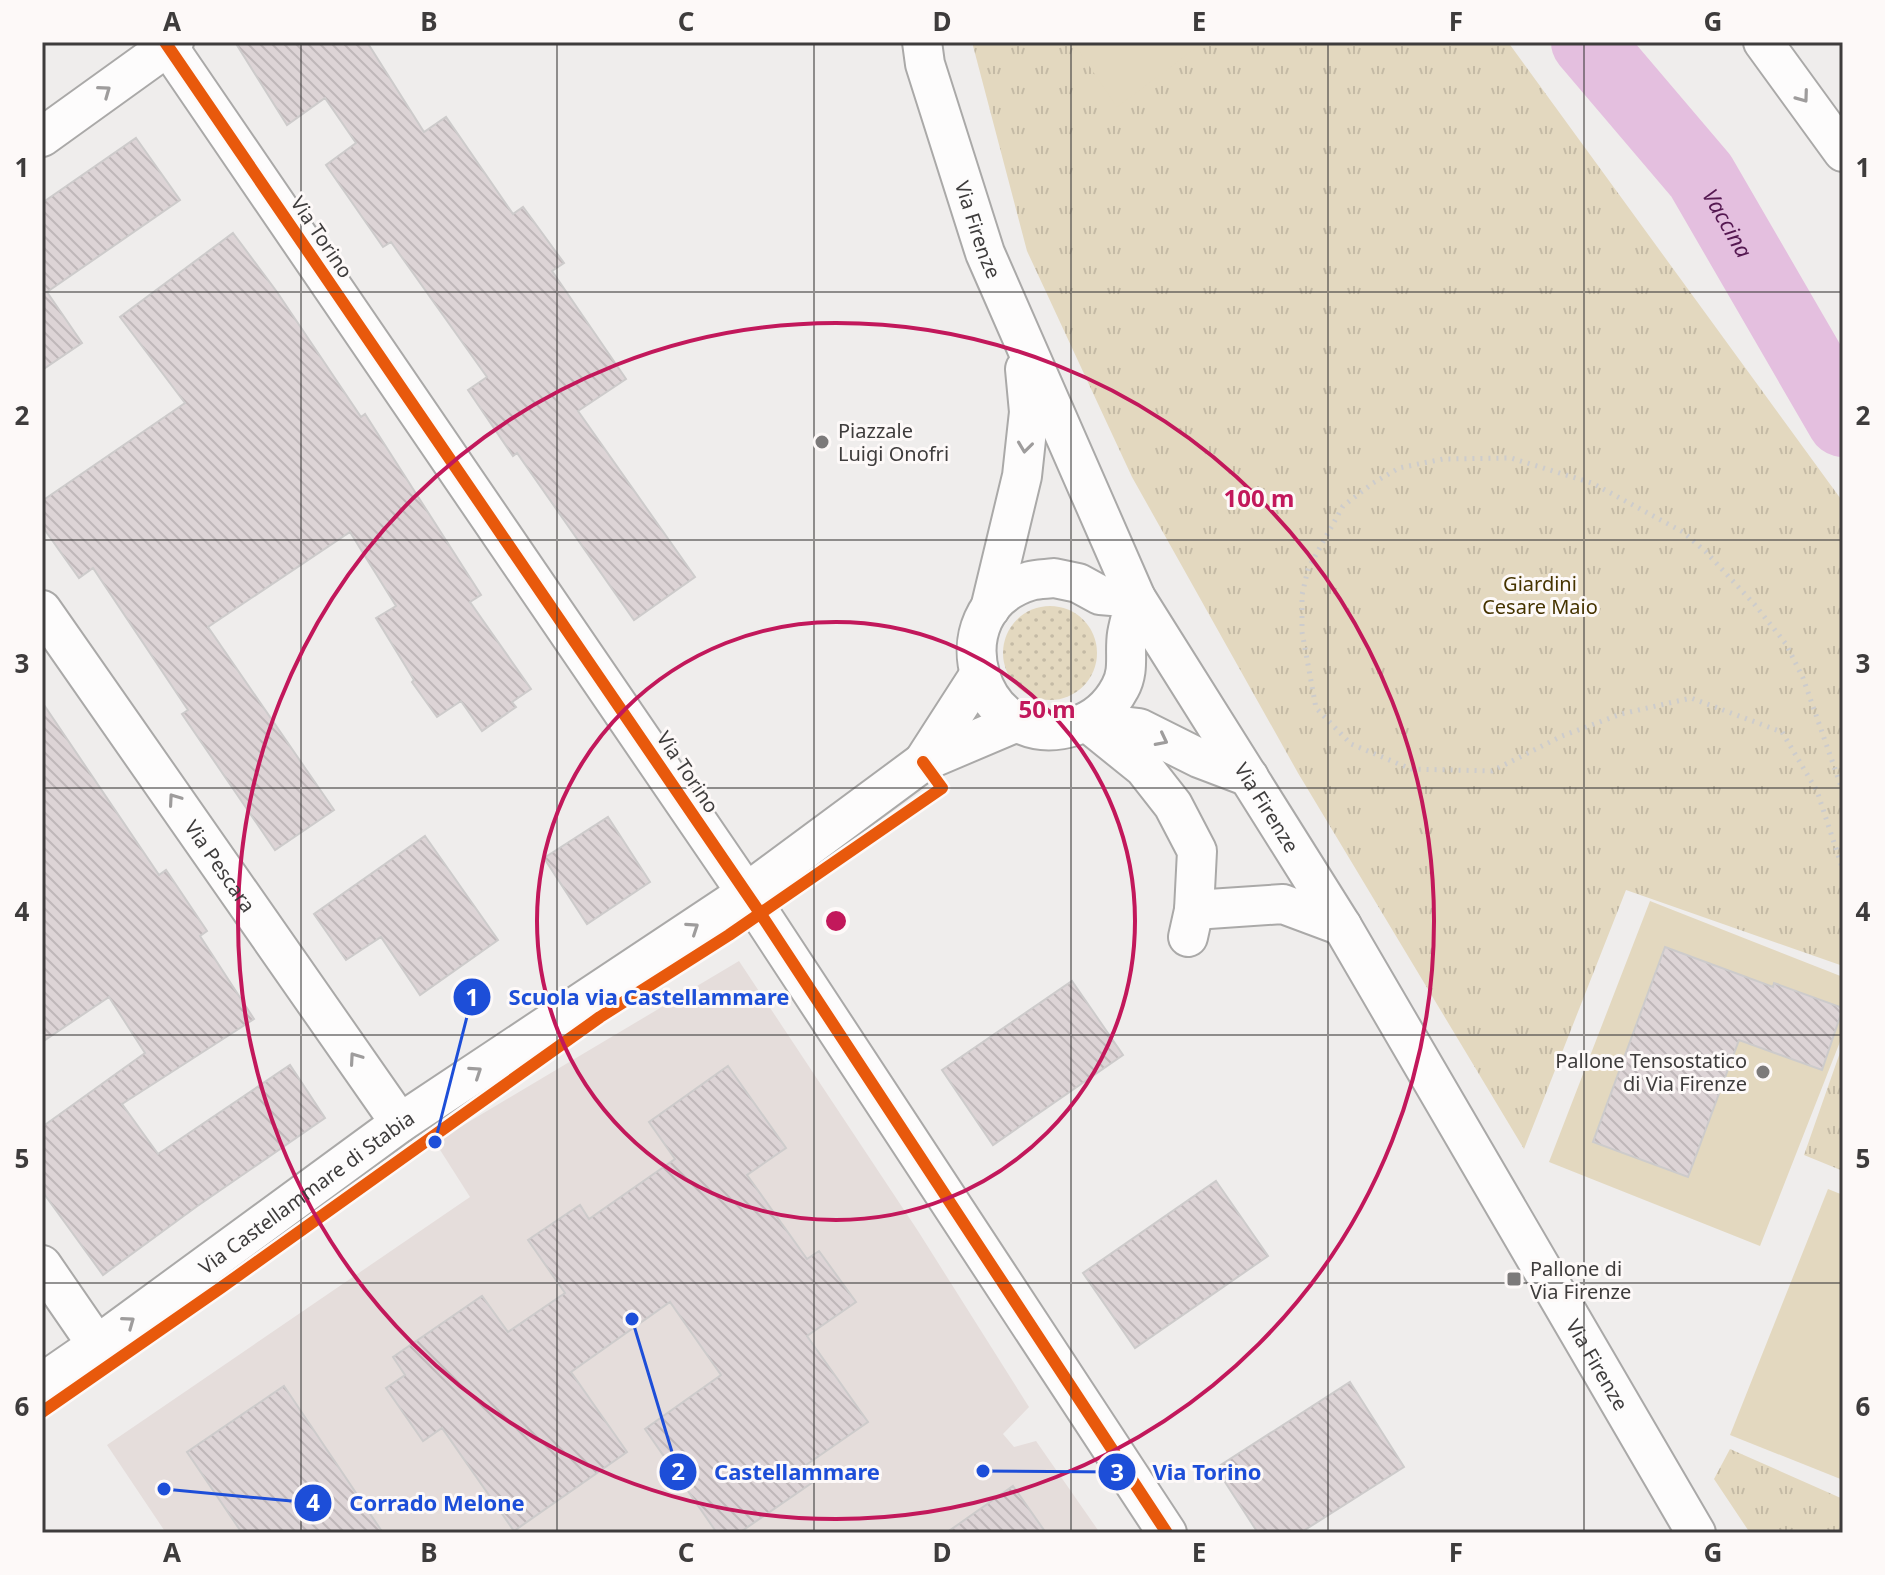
<svg xmlns="http://www.w3.org/2000/svg" width="1885" height="1575" font-family="'Noto Sans',sans-serif">
  <style>
    .built { fill: #e5dddb }
    .grass { fill: url(#grass-dots) }
    .park { fill: url(#park-tufts) }
    .pitch { fill: #e3d8bf }
    .lines { fill: none; stroke-linecap: round; stroke-linejoin: round }
    .river { stroke: #e4bfdf; stroke-width: 72 }
    .building { fill: url(#building-back-hatch); stroke: #cdcbcb; stroke-width: 2 }
    .minor-casing { stroke: #aaa9a8; stroke-width: 42 }
    .path { stroke: #cdcccc; stroke-width: 5; stroke-dasharray: 2 6; stroke-linecap: butt }
    .minor { stroke: #fdfcfc; stroke-width: 38 }
    .cycleway-casing { stroke: #fdf9f8; stroke-width: 17 }
    .cycleway { stroke: #e8590c; stroke-width: 12 }
    .oneway { stroke: #9e9c9c }
    .grid { fill: none; stroke: #3e3c3c; stroke-width: 2; stroke-opacity: 0.55 }
    .ring { fill: none; stroke: #c2185b; stroke-width: 4 }
    .poi-dot { fill: #7c7a7a; stroke: #fdf9f8; stroke-width: 3 }
    .labels { text-anchor: middle; dominant-baseline: central; stroke-width: 6; stroke-linejoin: round; paint-order: stroke }
    .street-label { font-size: 20px; fill: #3e3c3c; stroke: #fdf9f8 }
    .poi-label { font-size: 20px; fill: #3e3c3c; stroke: #fdf9f8; text-anchor: start }
    .park-label { font-size: 20px; fill: #463400; stroke: #fdf9f8 }
    .water-label { font-size: 22px; font-style: italic; fill: #551851; stroke: #fdf9f8 }
    .centre { fill: #c2185b; stroke: #fdf9f8; stroke-width: 4 }
    .ring-label { font-size: 24px; text-anchor: middle; font-weight: bold; fill: #c2185b; stroke: #fdf9f8; stroke-width: 6; stroke-linejoin: round; paint-order: stroke }
    .leader { fill: none; stroke: #1d4ed8; stroke-width: 3 }
    .callout-dot { fill: #1d4ed8; stroke: #fdf9f8; stroke-width: 3 }
    .mark-label { font-size: 24px; text-anchor: middle; font-weight: bold; fill: #fff }
    .callout-label { font-size: 22px; text-anchor: middle; font-weight: bold; fill: #1d4ed8; stroke: #fdf9f8; stroke-width: 6; stroke-linejoin: round; paint-order: stroke }
    .neatline { fill: none; stroke: #3e3c3c; stroke-width: 3 }
    .grid-label { font-size: 26px; text-anchor: middle; font-weight: bold; fill: #3e3c3c }
  </style>
  <defs>
    <pattern id="grass-dots" width="8" height="8" patternUnits="userSpaceOnUse" patternTransform="scale(2)"><rect width="8" height="8" fill="#e3d8bf"/><path d="M2 2h.1M6 6h.1" fill="none" stroke="#c4baa5" stroke-width="1.8" stroke-linecap="round"/></pattern>
    <pattern id="park-tufts" width="24" height="20" patternUnits="userSpaceOnUse" patternTransform="scale(2)"><rect width="24" height="20" fill="#e3d8bf"/><path d="M3 7l-1-3M5 7V3M7 7l1-3M15 17l-1-3M17 17v-4M19 17l1-3" fill="none" stroke="#c4baa5"/></pattern>
    <pattern id="building-back-hatch" width="6" height="6" patternUnits="userSpaceOnUse" patternTransform="scale(2)"><rect width="6" height="6" fill="#ddd4d6"/><path d="M-1 5l2 2M0 0l6 6M5-1l2 2" fill="none" stroke="#bfb7b9"/></pattern>
  </defs>
  <rect width="100%" height="100%" fill="#efedec"/>
  <path class="built" d="M739 961 918 1231 1029 1407 1003 1434 1014 1447 1036 1441 1100 1533H166L107 1445 470 1197 435 1142Z"/>
  <path class="grass" d="M1003 653a47 47 0 1 1 94 0a47 47 0 1 1-94 0Z"/>
  <path class="park" d="M972 42H1508L1843 502V966L1626 890 1524 1149 1298 773 1132 477 1027 251Z
    M1843 1044V1171L1804 1155Z
    M1730 1449 1843 1499V1533H1750L1714 1479Z"/>
  <path class="pitch" d="M1073 42H1204L1117 107Z
    M1650 901 1843 977V1008L1774 983 1752 1044 1822 1069 1843 1009V1034L1760 1246 1549 1162Z
    M1828 1189 1843 1195V1480L1730 1435Z"/>
  <g class="lines">
    <path class="river" id="s1" d="M1587 42 1701 176 1843 421"/>
  </g>
  <path class="building" d="M235 42H367L424 132 446 117 513 214 523 207 564 263 552 271 626 379 578 411 695 577 634 620 517 453 513 456 468 390 487 377 391 242 383 247 326 165 356 143 325 98 287 125Z
    M136 138 180 200 47 292 82 343 42 370V203Z
    M233 233 277 292 361 417 365 414 481 595 470 602 531 689 512 702 516 707 482 731 461 701 437 717 412 682 414 680 376 618 396 606 350 532 208 627 334 810 275 850 182 714 188 710 93 568 79 578 42 526V501L185 403 120 317Z
    M42 702 159 875 166 870 207 931 200 936 254 1019 122 1104 158 1154 290 1065 325 1118 196 1207 103 1275 42 1191V1127L145 1053 109 997 42 1042Z
    M608 817 650 882 587 924 544 858Z
    M425 836 498 940 420 995 381 937 346 960 314 914Z
    M1665 947 1773 987 1774 983 1843 1008 1822 1070 1739 1040 1688 1177 1593 1142Z
    M1072 981 1123 1055 993 1145 942 1070Z
    M728 1066 786 1148 747 1175 807 1259 819 1251 856 1302 807 1336 868 1422 806 1465 816 1480 739 1533H717L645 1429 721 1375 670 1302 571 1372 627 1452 514 1531 442 1428 423 1441 386 1388 405 1375 393 1357 482 1296 508 1332 565 1293 528 1240 580 1205 589 1219 675 1159 649 1122Z
    M1216 1181 1268 1256 1135 1348 1083 1273Z
    M1350 1382 1404 1467 1300 1533H1258L1216 1468Z
    M284 1386 383 1533H242L187 1452Z
    M1013 1486 1046 1533H946Z"/>
  <g class="lines">
    <defs>
      <g id="minor">
        <path d="M165 42 760 913 1167 1533"/>
        <path id="s2" d="M922 42 925 64 985 253 1136 598 1342 926 1696 1533"/>
        <path d="M1763 42 1843 152"/>
        <path d="M42 137 174 42"/>
        <path d="M1054 578 1078 583 1100 595 1136 598C1133 610 1129 622 1127 634 1124 653 1130 670 1120 688 1110 707 1095 720 1075 726 979 757 934 610 1030 581 1037 579 1047 579 1054 578Z"/>
        <path d="M990 609 1022 476 1029 412 1025 369"/>
        <path id="s3" d="M42 610 400 1123"/>
        <path d="M1087 722 1144 768 1173 805 1197 851 1194 910 1188 937"/>
        <path d="M1087 722 1139 728 1199 758 1249 777"/>
        <path d="M923 762 979 675"/>
        <path d="M1194 910 1283 904 1342 926"/>
        <path d="M42 1265 97 1345"/>
        <path id="s4" d="M42 1383 97 1345 400 1123 746 893 923 762 1017 722"/>
      </g>
    </defs>
    <use href="#minor" class="minor-casing"/>
    <path class="path" d="M1843 792 1803 678 1786 644 1755 605 1706 552 1683 532 1592 483 1511 458 1443 459 1399 468 1373 483 1343 506 1308 569 1302 595V632L1316 708 1351 744 1411 769 1492 771 1562 736 1621 714 1691 698 1782 732 1817 791 1843 870"/>
    <use href="#minor" class="minor"/>
    <defs>
      <path id="cycleway" d="M165 42 760 913 1167 1533
        M42 1412 222 1287 600 1017 729 935 942 788 923 762"/>
    </defs>
    <use href="#cycleway" class="cycleway-casing"/>
    <use href="#cycleway" class="cycleway"/>
  </g>
  <defs><path id="oneway-chevron" d="M-2-3.5L2.5 0L-2 3.5" fill="none" stroke-width="1.6" stroke-linecap="round" stroke-linejoin="round" transform="scale(2)"/></defs>
  <g class="oneway">
    <use href="#oneway-chevron" transform="translate(105 91) rotate(-36)"/>
    <use href="#oneway-chevron" transform="translate(1803 97) rotate(54)"/>
    <use href="#oneway-chevron" transform="translate(1025 447) rotate(97)"/>
    <use href="#oneway-chevron" transform="translate(1162 740) rotate(27)"/>
    <use href="#oneway-chevron" transform="translate(174 799) rotate(-125)"/>
    <use href="#oneway-chevron" transform="translate(693 928) rotate(-34)"/>
    <use href="#oneway-chevron" transform="translate(355 1058) rotate(-125)"/>
    <use href="#oneway-chevron" transform="translate(476 1072) rotate(-34)"/>
    <use href="#oneway-chevron" transform="translate(129 1322) rotate(-36)"/>
  </g>
  <path class="grid" d="M301 42V1533M557 42V1533M814 42V1533M1071 42V1533M1328 42V1533M1584 42V1533M42 292H1843M42 540H1843M42 788H1843M42 1035H1843M42 1283H1843"/>
  <g class="ring">
    <circle cx="836" cy="921" r="299"/>
    <circle cx="836" cy="921" r="598"/>
  </g>
  <g class="poi-dot">
    <circle cx="822" cy="442" r="8"/>
    <circle cx="1763" cy="1072" r="8"/>
    <rect x="1506" y="1271" width="16" height="16" rx="4"/>
  </g>
  <g class="labels">
    <g class="street-label">
      <text stroke="none"><textPath href="#s2" startOffset="196">Via Firenze</textPath></text>
      <text transform="translate(322 237) rotate(56)">Via Torino</text>
      <text transform="translate(688 772) rotate(56)">Via Torino</text>
      <text stroke="none"><textPath href="#s2" startOffset="844">Via Firenze</textPath></text>
      <text stroke="none"><textPath href="#s3" startOffset="312">Via Pescara</textPath></text>
      <text stroke="none"><textPath href="#s4" startOffset="326">Via Castellammare di Stabia</textPath></text>
      <text stroke="none"><textPath href="#s2" startOffset="1492">Via Firenze</textPath></text>
    </g>
    <g class="poi-label">
      <text x="838" y="430">Piazzale<tspan x="838" dy="23">Luigi Onofri</tspan></text>
      <text x="1747" y="1060" text-anchor="end">Pallone Tensostatico<tspan x="1747" dy="23">di Via Firenze</tspan></text>
      <text x="1530" y="1268">Pallone di<tspan x="1530" dy="23">Via Firenze</tspan></text>
    </g>
    <g class="park-label">
      <text x="1540" y="583">Giardini<tspan x="1540" dy="23">Cesare Maio</tspan></text>
    </g>
    <g class="water-label">
      <text stroke="none"><textPath href="#s1" startOffset="230">Vaccina</textPath></text>
    </g>
  </g>
  <circle cx="836" cy="921" r="12" class="centre"/>
  <g class="ring-label">
    <text x="1259" y="507">100 m</text>
    <text x="1047" y="718">50 m</text>
  </g>
  <path class="leader" d="M435 1142L472 997M632 1319L678 1472M983 1471L1117 1472M164 1489L313 1503"/>
  <g class="callout-dot">
    <circle cx="435" cy="1142" r="8"/>
    <circle cx="632" cy="1319" r="8"/>
    <circle cx="983" cy="1471" r="8"/>
    <circle cx="164" cy="1489" r="8"/>
    <circle cx="472" cy="997" r="20"/>
    <circle cx="678" cy="1472" r="20"/>
    <circle cx="1117" cy="1472" r="20"/>
    <circle cx="313" cy="1503" r="20"/>
  </g>
  <g class="mark-label">
    <text x="472" y="1006">1</text>
    <text x="678" y="1480">2</text>
    <text x="1117" y="1481">3</text>
    <text x="313" y="1511">4</text>
  </g>
  <g class="callout-label">
    <text x="649" y="1005">Scuola via Castellammare</text>
    <text x="797" y="1480">Castellammare</text>
    <text x="1207" y="1480">Via Torino</text>
    <text x="437" y="1511">Corrado Melone</text>
  </g>
  <rect width="1885" height="1575" fill="none" stroke="#fdf9f8" stroke-width="88"/>
  <rect x="44" y="44" width="1797" height="1487" class="neatline"/>
  <g class="grid-label">
    <text x="172" y="31">A</text>
    <text x="429" y="31">B</text>
    <text x="686" y="31">C</text>
    <text x="942" y="31">D</text>
    <text x="1199" y="31">E</text>
    <text x="1456" y="31">F</text>
    <text x="1713" y="31">G</text>
    <text x="22" y="177">1</text>
    <text x="1863" y="177">1</text>
    <text x="22" y="425">2</text>
    <text x="1863" y="425">2</text>
    <text x="22" y="673">3</text>
    <text x="1863" y="673">3</text>
    <text x="22" y="921">4</text>
    <text x="1863" y="921">4</text>
    <text x="22" y="1168">5</text>
    <text x="1863" y="1168">5</text>
    <text x="22" y="1416">6</text>
    <text x="1863" y="1416">6</text>
    <text x="172" y="1562">A</text>
    <text x="429" y="1562">B</text>
    <text x="686" y="1562">C</text>
    <text x="942" y="1562">D</text>
    <text x="1199" y="1562">E</text>
    <text x="1456" y="1562">F</text>
    <text x="1713" y="1562">G</text>
  </g>
</svg>
